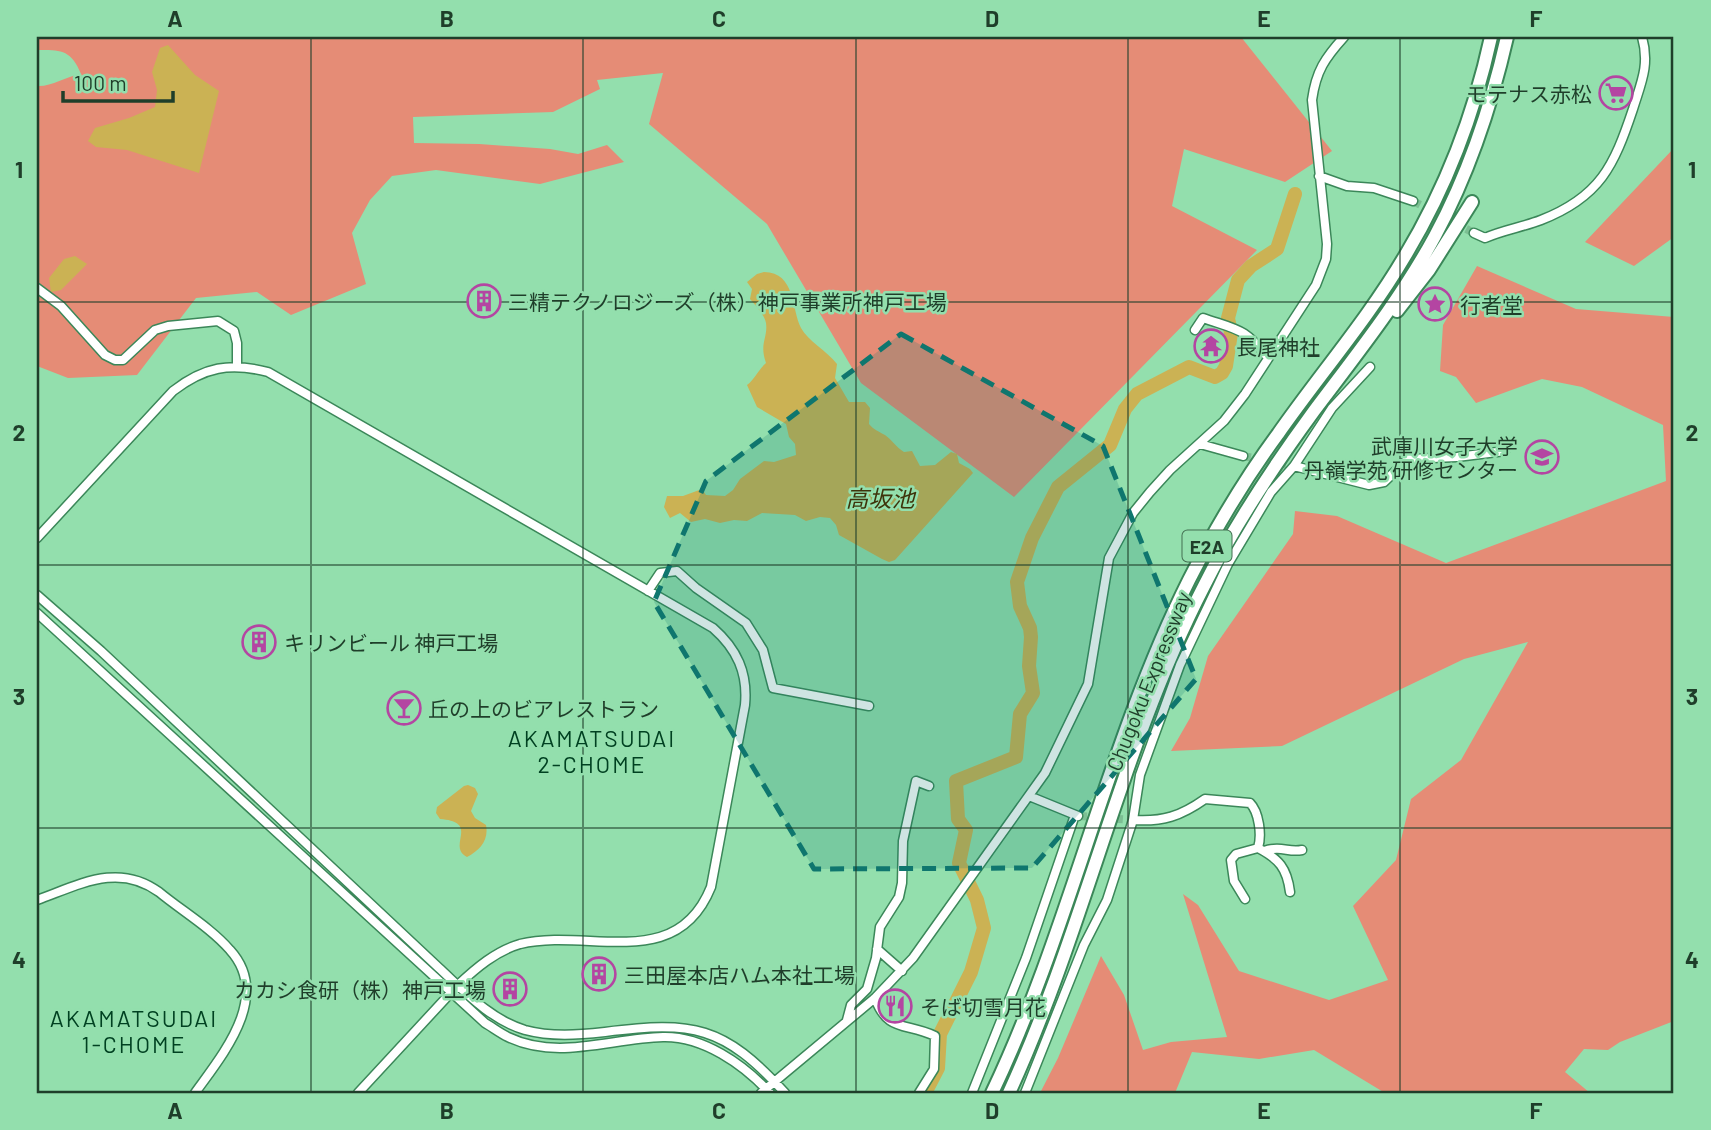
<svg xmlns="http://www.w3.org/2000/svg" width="1711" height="1130" font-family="Barlow,'Noto Sans JP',sans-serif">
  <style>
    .green { fill: #e58c76 }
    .water { fill: #cbb254 }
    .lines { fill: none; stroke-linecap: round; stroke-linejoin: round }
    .river { stroke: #cbb254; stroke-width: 14 }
    .minor-tunnel { stroke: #7cbf93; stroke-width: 8; stroke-dasharray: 8 4; stroke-linecap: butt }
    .minor-casing { stroke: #3b8759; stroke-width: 11 }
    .highway-casing { stroke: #3b8759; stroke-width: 16 }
    .minor { stroke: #fff; stroke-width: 8 }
    .highway { stroke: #fff; stroke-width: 12 }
    .marked { fill: #0f766e; fill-opacity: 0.2; stroke: #0f766e; stroke-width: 5; stroke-dasharray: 14 9; stroke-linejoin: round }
    .grid { fill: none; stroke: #1f3e2a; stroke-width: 2; stroke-opacity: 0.55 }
    .labels { text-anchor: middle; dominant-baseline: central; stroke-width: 5; stroke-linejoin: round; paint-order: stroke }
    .shield { fill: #93dfad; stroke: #426e51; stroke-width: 2 }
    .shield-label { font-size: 19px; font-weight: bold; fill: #1f3e2a }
    .poi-label { font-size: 21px; fill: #1f3e2a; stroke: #93dfad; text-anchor: start }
    .street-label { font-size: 21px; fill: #1f3e2a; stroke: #93dfad }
    .water-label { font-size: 23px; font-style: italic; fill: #3e340b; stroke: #93dfad }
    .neighbourhood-label { font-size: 23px; letter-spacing: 2px; fill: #004121; stroke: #93dfad }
    .neatline { fill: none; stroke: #1f3e2a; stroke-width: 2.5 }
    .grid-label { font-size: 23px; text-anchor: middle; font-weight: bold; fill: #1f3e2a }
  </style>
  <rect width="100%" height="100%" fill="#93dfad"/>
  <path class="green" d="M37 37H1241L1332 151 1285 182 1184 149 1172 206 1257 250 1014 497 861 383 767 224 649 124 663 73 597 80 600 89 553 112 413 117 414 143 479 144 550 149 578 154 607 145 624 162 540 184 436 170 392 176 370 200 352 233 366 284 291 315 257 292 196 298 137 375 68 378 37 366V86C51 87 65 77 81 74 71 49 60 50 37 50Z
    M1674 148V237L1634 266 1585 242Z
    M1477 266 1576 309 1674 317V1021L1620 1042 1608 1050 1584 1049 1565 1072 1590 1093H1385L1314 1050 1259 1059 1192 1052 1175 1093H1040L1058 1058 1101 956 1124 995 1143 1050 1171 1042 1227 1037 1183 894 1198 905 1239 971 1329 1000 1388 980 1353 906 1396 860 1411 799 1461 760 1528 642 1464 659 1282 746 1171 751 1190 718 1208 656 1293 534 1295 511 1337 516 1446 563 1666 481 1663 425 1582 387 1542 379 1476 403 1456 377 1440 371 1443 325Z"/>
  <path class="water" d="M168 45 195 75 219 91 199 173 127 150 96 147 88 141 95 128 129 118 155 107 157 90 152 72 160 48Z
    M75 256 87 264 61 290 51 292 49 278 64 259Z
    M764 272C796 273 791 308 801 328 808 341 827 351 837 364L835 378 849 402H865L870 408 869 424C874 430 878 431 885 435 892 440 896 447 904 452L912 451 920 466 935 465 951 452 957 454 959 463 970 469 973 473 895 560 889 562 882 559 839 535 836 525 830 518 820 517 806 521 795 515 762 513 747 521 734 520 720 523 705 519 691 522 680 513 670 518 664 507 667 496H683L702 489 706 495 725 496 733 490 740 479 764 461 774 462 796 455 795 444 789 437 786 424 757 407 747 385C755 379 758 370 766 363 759 343 768 338 766 323 764 314 756 306 750 299L752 289 747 282 757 274Z
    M468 785 475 788 478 794 471 811 475 818 486 825C489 840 480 850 467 857 446 846 481 822 440 819L436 813 437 807 464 786Z"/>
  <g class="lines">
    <path class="river" d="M925 1093 938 1068 940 1034 971 972 984 928 977 900 959 863 966 830 958 819 956 781 1016 757 1020 714 1033 693 1029 666 1031 637 1030 628 1020 606 1017 582 1032 538 1058 487 1110 445 1125 409 1137 394 1189 367 1215 377 1222 373 1226 366 1231 333 1228 318 1238 280 1251 266 1277 249 1295 194"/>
    <path class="minor-tunnel" d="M1413 201 1474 233
      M1243 456 1294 466
      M1079 816 1133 820"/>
    <defs>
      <path id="minor" d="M1319 176 1347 186 1374 188 1413 201
        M1474 233 1485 238C1503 230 1523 227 1541 220 1600 197 1614 166 1633 109 1641 83 1650 65 1642 37
        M37 288 61 306 105 355 115 360H123L155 330 168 326 218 321 234 331 237 343V366
        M1195 330 1203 318C1238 330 1245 328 1268 358
        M1200 444 1243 456
        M1294 466 1369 485 1384 482 1408 459 1457 457 1505 451
        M37 538 173 391C204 367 230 362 268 372L713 628C737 649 748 673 745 705L711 887C676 974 588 927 520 944 496 951 476 968 458 985L358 1093
        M648 591 660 573 677 571 696 588 746 623 763 650 773 688 869 706
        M37 595 101 651 439 968C465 992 491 1020 525 1030 551 1037 578 1035 605 1032 693 1021 723 1025 785 1093
        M37 613 485 1023C492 1027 500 1033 508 1037 558 1061 611 1038 663 1037 703 1036 743 1064 770 1093
        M1029 796 1078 816
        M1133 820C1163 822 1181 816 1205 799L1250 803C1259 812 1262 835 1258 848L1236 854 1231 860 1234 881 1245 899
        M1258 848C1279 859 1287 868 1290 892
        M1264 851C1282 845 1288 853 1302 850
        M37 900C79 885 118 862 159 892 182 911 211 928 230 950 272 996 223 1054 195 1093
        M877 949 902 971
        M875 998C888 1033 905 1022 935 1036L934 1069 919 1093
        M847 1020 851 1005 867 989 876 958 880 927 899 897 902 883 903 841 916 781 929 786
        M761 1093 875 998 913 958 1045 773 1088 684 1109 558 1133 513 1150 492 1170 470 1224 421 1245 394 1316 285 1326 259 1327 244 1312 100C1316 71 1325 58 1344 37
        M972 1093 1026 958 1075 815
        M1025 1093 1084 945 1107 900 1133 820 1140 775 1180 665 1228 564 1271 492 1294 466 1332 408 1370 367"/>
      <path id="highway" d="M1397 311 1429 270 1472 202
        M992 1093C1071 927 1107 744 1189 580 1215 529 1244 480 1278 434 1320 374 1368 319 1405 256 1446 188 1474 115 1491 37
        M1009 1093C1085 928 1121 747 1204 586 1235 524 1273 467 1314 411 1356 355 1401 299 1435 236 1469 173 1491 107 1507 37"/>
    </defs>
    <use href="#minor" class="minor-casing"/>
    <use href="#highway" class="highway-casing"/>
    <use href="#minor" class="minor"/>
    <use href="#highway" class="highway"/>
  </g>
  <path class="marked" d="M901 334 1103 446 1196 679 1032 868 814 869 654 602 706 481Z"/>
  <path class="grid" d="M311 37V1093M583 37V1093M856 37V1093M1128 37V1093M1400 37V1093M37 302H1674M37 565H1674M37 828H1674"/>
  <defs>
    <symbol id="supermarket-ring" viewBox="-11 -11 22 22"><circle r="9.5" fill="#93dfad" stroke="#b445a2" stroke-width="1.5"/><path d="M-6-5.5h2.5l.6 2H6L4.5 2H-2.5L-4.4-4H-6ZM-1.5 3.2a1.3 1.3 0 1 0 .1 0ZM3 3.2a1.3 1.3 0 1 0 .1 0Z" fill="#b445a2"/></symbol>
    <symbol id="building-ring" viewBox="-11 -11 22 22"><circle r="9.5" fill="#93dfad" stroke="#b445a2" stroke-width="1.5"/><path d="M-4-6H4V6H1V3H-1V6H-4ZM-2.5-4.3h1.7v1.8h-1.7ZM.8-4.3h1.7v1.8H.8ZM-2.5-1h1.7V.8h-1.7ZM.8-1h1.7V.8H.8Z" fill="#b445a2"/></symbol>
    <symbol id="sight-ring" viewBox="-11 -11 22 22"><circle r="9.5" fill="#93dfad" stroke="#b445a2" stroke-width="1.5"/><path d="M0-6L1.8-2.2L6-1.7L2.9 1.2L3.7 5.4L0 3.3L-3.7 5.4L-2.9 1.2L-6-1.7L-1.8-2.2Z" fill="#b445a2"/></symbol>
    <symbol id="temple-ring" viewBox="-11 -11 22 22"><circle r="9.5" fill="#93dfad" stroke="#b445a2" stroke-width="1.5"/><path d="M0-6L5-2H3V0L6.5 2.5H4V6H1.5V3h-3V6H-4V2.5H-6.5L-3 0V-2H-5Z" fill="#b445a2"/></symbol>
    <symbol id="university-ring" viewBox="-11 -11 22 22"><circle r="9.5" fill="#93dfad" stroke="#b445a2" stroke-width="1.5"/><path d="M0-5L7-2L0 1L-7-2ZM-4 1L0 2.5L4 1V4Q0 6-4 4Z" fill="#b445a2"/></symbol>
    <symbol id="bar-ring" viewBox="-11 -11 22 22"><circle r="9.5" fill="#93dfad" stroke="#b445a2" stroke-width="1.5"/><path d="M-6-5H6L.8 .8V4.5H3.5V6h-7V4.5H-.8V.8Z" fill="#b445a2"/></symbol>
    <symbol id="restaurant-ring" viewBox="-11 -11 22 22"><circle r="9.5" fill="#93dfad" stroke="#b445a2" stroke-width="1.5"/><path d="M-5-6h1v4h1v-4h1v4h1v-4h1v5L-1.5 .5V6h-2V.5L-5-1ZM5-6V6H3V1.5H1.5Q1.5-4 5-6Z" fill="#b445a2"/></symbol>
  </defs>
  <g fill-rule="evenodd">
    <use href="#supermarket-ring" x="1597" y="74" width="38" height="38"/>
    <use href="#building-ring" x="465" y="282" width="38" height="38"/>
    <use href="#sight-ring" x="1416" y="285" width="38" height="38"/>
    <use href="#temple-ring" x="1192" y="327" width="38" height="38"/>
    <use href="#university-ring" x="1523" y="438" width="38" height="38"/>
    <use href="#building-ring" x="240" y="623" width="38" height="38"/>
    <use href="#bar-ring" x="385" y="689" width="38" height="38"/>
    <use href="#building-ring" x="580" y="955" width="38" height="38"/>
    <use href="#building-ring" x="491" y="970" width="38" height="38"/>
    <use href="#restaurant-ring" x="876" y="987" width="38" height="38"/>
  </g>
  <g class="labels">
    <rect class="shield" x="1182.5" y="530.5" width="49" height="31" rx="5"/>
    <g class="shield-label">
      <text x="1207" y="546">E2A</text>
    </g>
    <g class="poi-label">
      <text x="1592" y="93" text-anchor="end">モテナス赤松</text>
      <text x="508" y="301">三精テクノロジーズ（株）神戸事業所神戸工場</text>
      <text x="1460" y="304">行者堂</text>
      <text x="1236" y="346">長尾神社</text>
      <text x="1518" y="445" text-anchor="end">武庫川女子大学<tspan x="1518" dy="24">丹嶺学苑 研修センター</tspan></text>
      <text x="284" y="642">キリンビール 神戸工場</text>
      <text x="428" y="708">丘の上のビアレストラン</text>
      <text x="624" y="974">三田屋本店ハム本社工場</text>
      <text x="486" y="989" text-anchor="end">カカシ食研（株）神戸工場</text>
      <text x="920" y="1006">そば切雪月花</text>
    </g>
    <g class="street-label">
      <text transform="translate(1148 681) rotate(-68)">Chugoku Expressway</text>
    </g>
    <g class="water-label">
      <text x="880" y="498">高坂池</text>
    </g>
    <g class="neighbourhood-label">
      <text x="592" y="738">AKAMATSUDAI<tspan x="592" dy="26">2-CHOME</tspan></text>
      <text x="134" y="1018">AKAMATSUDAI<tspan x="134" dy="26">1-CHOME</tspan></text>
    </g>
  </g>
  <rect width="1711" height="1130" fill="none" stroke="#93dfad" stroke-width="77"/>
  <path d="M63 91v10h110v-10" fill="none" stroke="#1f3e2a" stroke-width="3.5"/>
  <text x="74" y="91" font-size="21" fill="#1f3e2a" stroke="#93dfad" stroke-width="5" paint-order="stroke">100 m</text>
  <rect x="38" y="38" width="1634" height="1054" class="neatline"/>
  <g class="grid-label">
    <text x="175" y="27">A</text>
    <text x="447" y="27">B</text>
    <text x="719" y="27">C</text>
    <text x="992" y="27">D</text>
    <text x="1264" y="27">E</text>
    <text x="1536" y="27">F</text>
    <text x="19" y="178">1</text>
    <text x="1692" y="178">1</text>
    <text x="19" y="441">2</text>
    <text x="1692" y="441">2</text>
    <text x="19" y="705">3</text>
    <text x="1692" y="705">3</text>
    <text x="19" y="968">4</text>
    <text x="1692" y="968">4</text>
    <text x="175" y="1119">A</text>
    <text x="447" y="1119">B</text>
    <text x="719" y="1119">C</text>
    <text x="992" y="1119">D</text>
    <text x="1264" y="1119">E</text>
    <text x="1536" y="1119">F</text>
  </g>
</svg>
